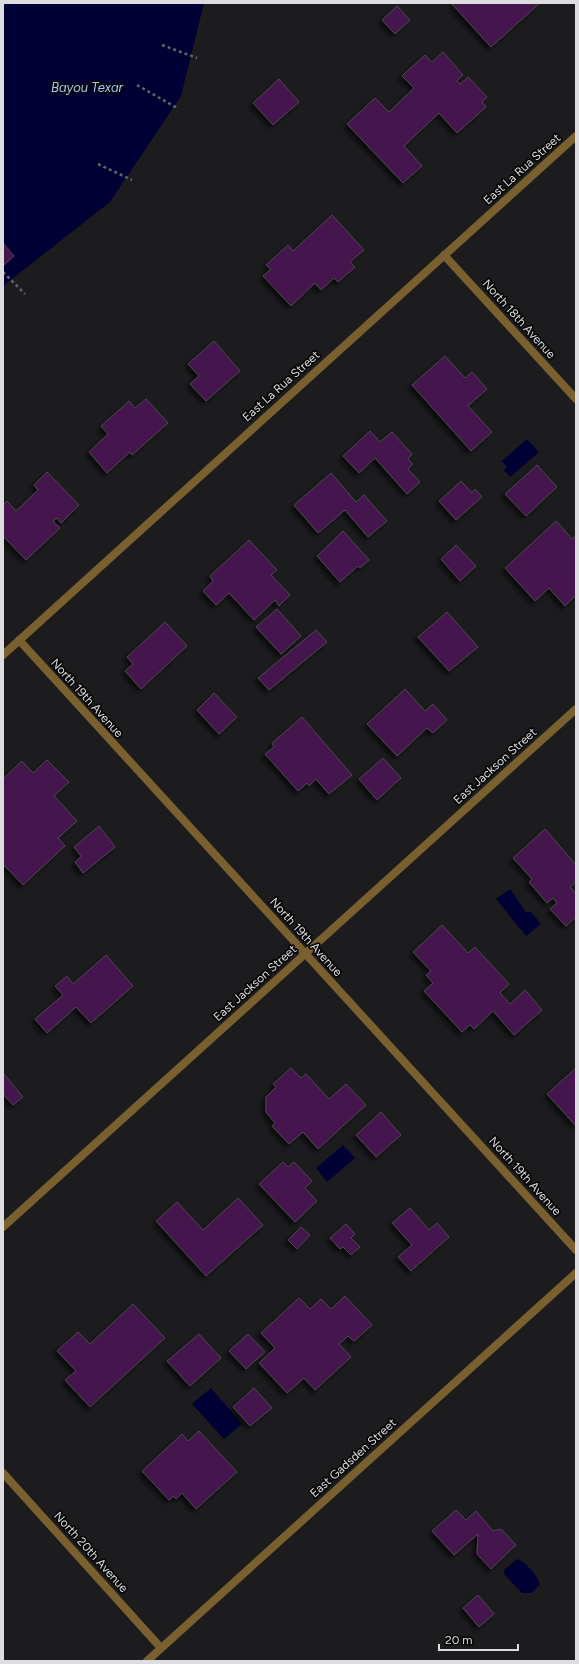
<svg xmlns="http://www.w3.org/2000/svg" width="579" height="1664" font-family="Figtree,sans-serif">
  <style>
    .water { fill: #000035 }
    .building { fill: #45164e; stroke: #4c494d; filter: url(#shadow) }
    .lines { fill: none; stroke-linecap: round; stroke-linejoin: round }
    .path { stroke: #646467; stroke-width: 2.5; stroke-dasharray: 3 3; stroke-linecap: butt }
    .street { stroke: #79602e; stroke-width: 8 }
    .labels { text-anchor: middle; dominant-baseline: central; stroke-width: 3.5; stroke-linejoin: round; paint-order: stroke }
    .street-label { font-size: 12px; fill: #dddddf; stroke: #070708 }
    .water-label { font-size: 13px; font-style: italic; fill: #a5c7fb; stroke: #070708 }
  </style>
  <defs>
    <filter id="shadow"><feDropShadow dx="-3.5" dy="3.5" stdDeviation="2" flood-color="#0009"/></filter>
  </defs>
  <rect width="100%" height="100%" fill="#1c1c1f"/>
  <path class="water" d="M3 3H204L181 96 110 202 3 286Z
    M527 439 539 452 510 477 504 470 507 467 502 461Z
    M510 889C516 897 520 904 526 912H531L541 924 526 936 496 899Z
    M343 1145 355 1158 327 1182 316 1168Z
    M211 1388 242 1424 224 1439 192 1404Z
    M517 1559C526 1562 538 1576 540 1585L531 1593H522L505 1575 504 1570Z"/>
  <path class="building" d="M451 3H540L491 47Z
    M397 6 410 20 395 34 382 20Z
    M443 52 463 75 457 81 460 84 468 77 487 97 482 102 486 107 457 133 439 113 404 146 422 166 403 183 347 124 375 98 389 112 414 88 402 76 425 55 432 62Z
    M279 79 299 102 273 125 253 103Z
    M332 215 364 250 350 262 355 267 338 282 334 278 321 290 315 283 291 306 263 276 271 269 266 265 288 245 293 251Z
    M3 243 14 256 3 266Z
    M214 341 240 371 206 401 190 384 199 376 188 364Z
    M445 356 465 378 472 372 487 389 468 406 492 432 471 451 412 385Z
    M146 399 168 423 132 455 130 452 107 473 89 452 108 434 101 426 129 401 135 408Z
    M370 431 380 442 392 432 412 454 408 459 413 464 408 469 420 482 407 494 375 458 359 473 343 456Z
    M537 465 557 487 526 516 505 494Z
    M47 472 79 505 61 523 57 518 53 521 60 528 26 560 3 536V505L7 501 16 511 38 490 34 485Z
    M331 473 356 502 364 495 387 521 368 537 345 510 318 533 294 505Z
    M461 481 472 493 475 489 482 497 456 520 439 501Z
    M556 521 572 539 576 536V595L565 606 549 588 535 601 505 568Z
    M343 531 369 560 360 568 358 566 340 582 317 556Z
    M249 540 277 570 271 575 290 595 279 606 275 600 254 620 229 593 216 605 203 591 213 581 210 576Z
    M456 545 476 566 460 581 441 559Z
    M277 609 301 636 281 654 256 627Z
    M447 612 478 647 449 671 418 637Z
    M165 622 187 646 141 689 125 671 133 664 127 657Z
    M316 630 327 642 269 690 258 678Z
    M405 689 425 711 433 704 447 720 433 733 427 728 397 756 367 724Z
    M214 693 237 717 219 734 197 710Z
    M302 717 352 775 329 794 316 779 309 786 307 783 298 791 265 754 274 747 272 743Z
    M383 758 401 778 377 800 359 779Z
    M47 760 69 782 54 796 77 821 58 838 65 846 23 885 3 864V777L4 778 22 761 33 773Z
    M99 826 115 847 83 873 75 862 81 856 74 847Z
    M545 829 576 865V882L570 887 576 894V917L566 926 550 909 557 903 553 898 547 903 529 882 532 879 513 858Z
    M442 925 468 953 475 947 509 984 500 993 510 1004 525 990 542 1010 514 1035 493 1011 474 1029 470 1025 462 1032 424 991 433 983 426 975 431 971 413 952Z
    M106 955 133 986 91 1023 76 1007 47 1033 35 1019 63 995 55 986 67 976 73 984Z
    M291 1068 301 1078 306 1074 329 1099 346 1084 366 1105 318 1149 303 1132 289 1144 272 1126 275 1123 266 1112V1097L276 1087 273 1084Z
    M576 1068V1126L547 1094Z
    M3 1073 23 1097 13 1105 4 1095 3 1096Z
    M381 1112 401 1135 376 1157 356 1135Z
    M283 1162 288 1167 294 1162 312 1181 305 1188 317 1201 295 1222 259 1184Z
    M238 1198 263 1225 206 1276 156 1221 177 1202 203 1230Z
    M410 1208 429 1230 437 1223 449 1237 411 1271 398 1257 412 1245 392 1223Z
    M346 1224 355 1234 351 1238 360 1247 351 1255 343 1247 340 1249 330 1238Z
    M301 1227 310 1235 297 1249 288 1240Z
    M345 1296 372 1325 354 1341 348 1336 339 1344 351 1357 315 1390 304 1378 287 1393 259 1363 275 1348 261 1333 299 1298 310 1309 321 1299 331 1309Z
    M133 1304 165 1338 90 1407 65 1380 76 1371 57 1351 78 1332 90 1344Z
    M199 1334 221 1358 190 1386 167 1361Z
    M248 1334 265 1352 246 1369 229 1351Z
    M254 1388 272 1408 250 1426 233 1407Z
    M199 1431 237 1472 196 1509 182 1493 176 1499 174 1496 169 1500 142 1471 182 1434 188 1441Z
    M456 1510 466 1520 476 1511 493 1531 501 1529 516 1545 491 1569 477 1554 478 1534 454 1555 432 1531Z
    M478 1595 494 1614 479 1627 463 1608Z"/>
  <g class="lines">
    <path class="path" d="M162 45 197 58
      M137 85 177 108
      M98 164 132 180
      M3 272 25 294"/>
    <path class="street" d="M444 255 576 399
      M19 640 576 1250
      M3 655 576 136
      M3 1227 576 709
      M3 1473 161 1648
      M147 1661 576 1273"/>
  </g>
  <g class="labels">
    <g class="street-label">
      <text transform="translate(522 169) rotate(-42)">East La Rua Street</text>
      <text transform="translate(519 319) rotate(48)">North 18th Avenue</text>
      <text transform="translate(281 386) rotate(-42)">East La Rua Street</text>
      <text transform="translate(87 698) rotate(48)">North 19th Avenue</text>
      <text transform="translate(495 766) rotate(-42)">East Jackson Street</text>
      <text transform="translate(306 937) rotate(48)">North 19th Avenue</text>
      <text transform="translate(255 983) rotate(-42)">East Jackson Street</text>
      <text transform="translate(525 1176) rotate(48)">North 19th Avenue</text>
      <text transform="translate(353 1458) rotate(-42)">East Gadsden Street</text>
      <text transform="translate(91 1552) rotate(48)">North 20th Avenue</text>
    </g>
    <g class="water-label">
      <text x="87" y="87">Bayou Texar</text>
    </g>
  </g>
  <rect width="579" height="1664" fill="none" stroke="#dddddf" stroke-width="8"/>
  <path d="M439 1644v6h79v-6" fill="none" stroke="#dddddf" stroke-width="2"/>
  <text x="445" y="1644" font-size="12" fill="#dddddf" stroke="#070708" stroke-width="3" paint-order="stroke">20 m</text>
</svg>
